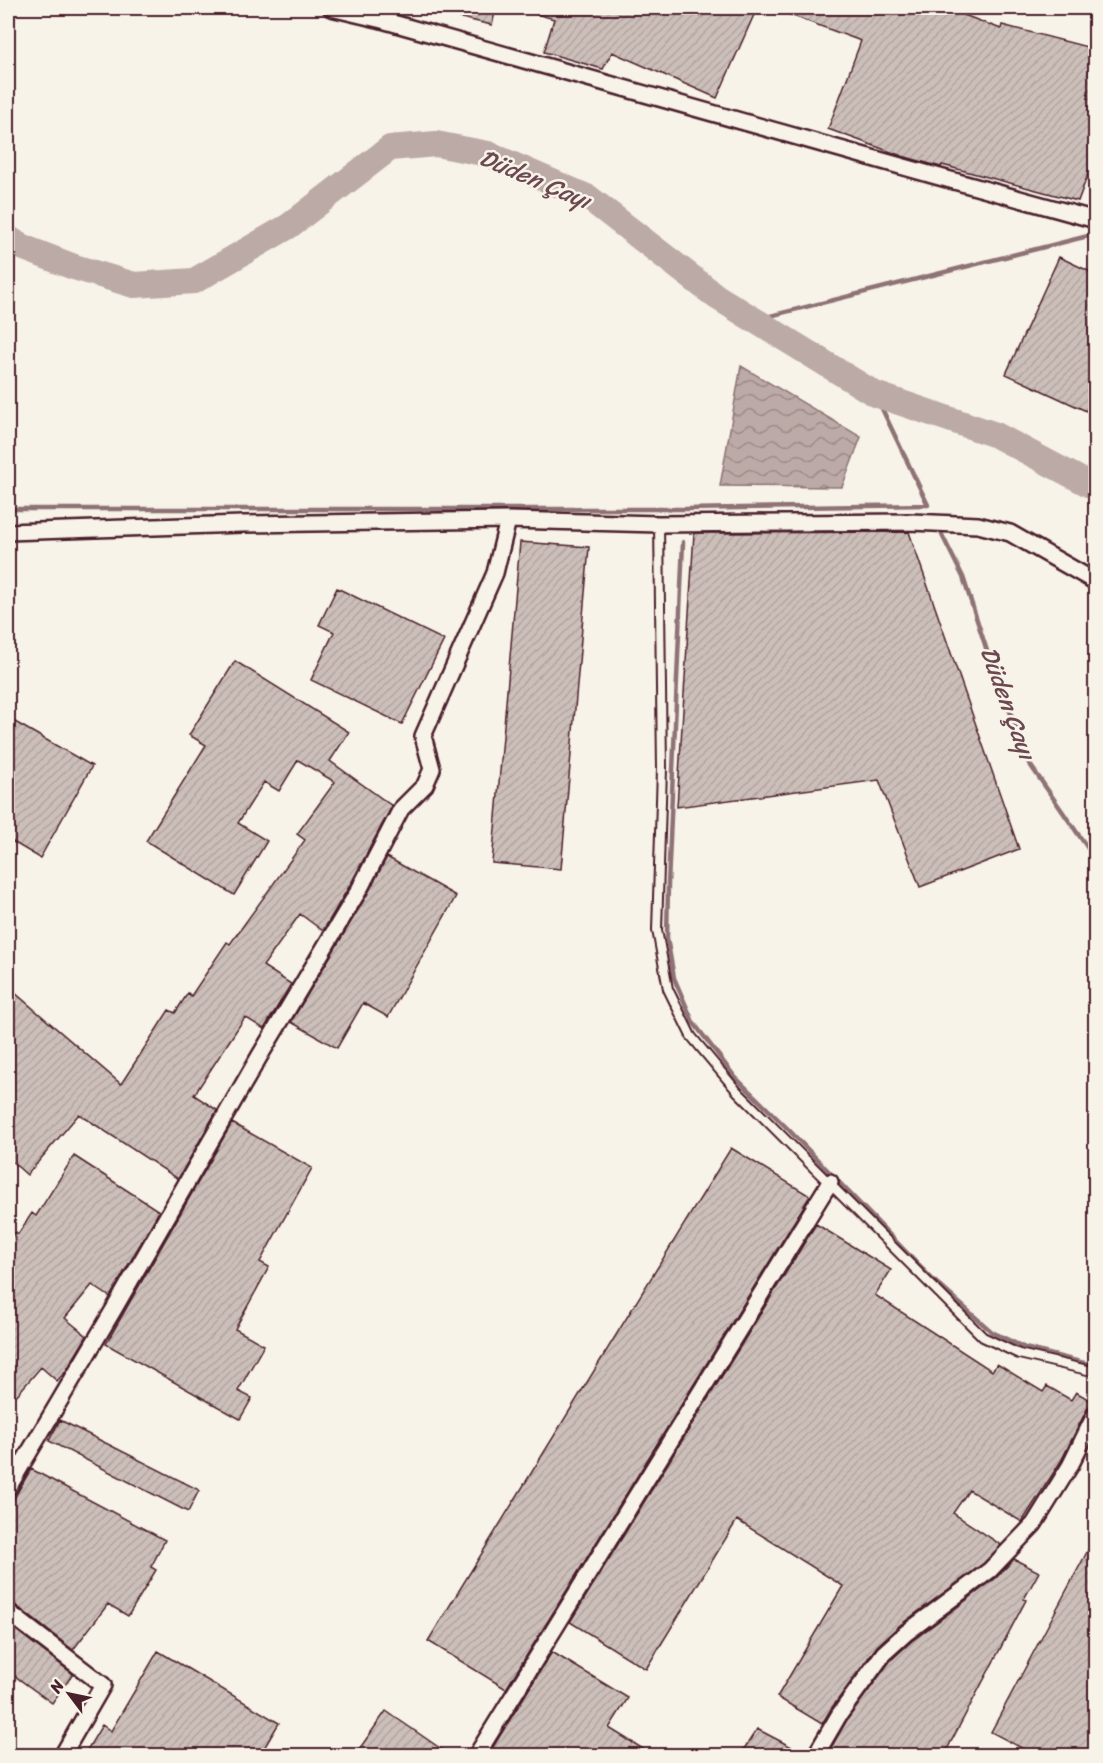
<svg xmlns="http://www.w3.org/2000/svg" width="1103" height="1763" font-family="Sriracha,sans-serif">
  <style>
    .water { fill: url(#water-waves); stroke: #8e7275; stroke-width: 1.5 }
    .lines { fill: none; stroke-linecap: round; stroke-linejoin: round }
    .stream { stroke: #8e7275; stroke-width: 4.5 }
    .river { stroke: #bcaaa7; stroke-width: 26 }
    .building { fill: url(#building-hatch); stroke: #4a1f2b; stroke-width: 1.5 }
    .lane-casing { stroke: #4a1f2b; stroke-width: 12 }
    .street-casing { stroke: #4a1f2b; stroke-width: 20 }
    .lane { stroke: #f7f3e8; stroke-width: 8 }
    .street { stroke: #f7f3e8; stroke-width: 15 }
    .labels { text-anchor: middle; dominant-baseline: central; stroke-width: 5; stroke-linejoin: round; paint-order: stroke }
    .water-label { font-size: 24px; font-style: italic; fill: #6c4950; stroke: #f7f3e8 }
  </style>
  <defs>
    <pattern id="water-waves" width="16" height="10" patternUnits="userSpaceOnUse" patternTransform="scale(1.5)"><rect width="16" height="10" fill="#bcaaa7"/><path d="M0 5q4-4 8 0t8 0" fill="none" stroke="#9b8a88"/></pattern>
    <pattern id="building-hatch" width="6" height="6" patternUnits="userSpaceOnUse" patternTransform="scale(1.5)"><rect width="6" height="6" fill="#ccbfb9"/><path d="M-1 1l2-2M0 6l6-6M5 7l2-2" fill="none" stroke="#b1a49f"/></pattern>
  </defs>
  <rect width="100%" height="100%" fill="#f7f3e8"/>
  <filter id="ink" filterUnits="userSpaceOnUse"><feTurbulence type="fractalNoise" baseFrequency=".0167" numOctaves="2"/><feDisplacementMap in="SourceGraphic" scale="12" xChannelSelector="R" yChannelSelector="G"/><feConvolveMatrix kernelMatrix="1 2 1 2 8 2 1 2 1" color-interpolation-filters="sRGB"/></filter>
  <g filter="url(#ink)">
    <path class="water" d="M741 366 861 437 842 487 720 486Z"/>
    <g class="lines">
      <path class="stream" d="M317 8 329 11
        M754 320 1096 234
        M8 509H684L928 505 875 394
        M942 535 963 577 988 654 1031 766 1096 860
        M683 542 668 885 667 938 674 978 693 1022 735 1077 788 1129 932 1279 992 1332 1025 1348 1096 1366"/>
      <path class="river" d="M8 238 22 247 74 267 134 285 194 281 289 226 390 148 436 144 488 154 589 198 717 297 875 394 996 435 1096 488"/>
    </g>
    <path class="building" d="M435 8H496L492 25 435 12Z
      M527 8H757L717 98 612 52 603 69 544 52 554 19 526 11Z
      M775 8H967L964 15 1001 29 1002 25 1095 49V155L1078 201 942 165 941 167 902 156 828 129 861 41 774 9Z
      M1059 257 1095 274V415L1006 374Z
      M909 532 1019 849 920 887 879 780 677 807 694 533Z
      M520 542 589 547 561 869 492 863Z
      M337 588 444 640 402 724 311 680 334 632 319 625Z
      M235 661 349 732 330 761 392 806 350 885 323 931 300 914 263 966 291 984 264 1029 245 1017 194 1095 217 1110 178 1179 79 1114 27 1175 8 1158V987L121 1084 169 1010 175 1013 188 993 191 996 227 942 230 944 305 840 297 834 335 782 298 760 279 791 264 782 238 823 267 841 234 895 146 841 206 745 189 735Z
      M8 718 92 766 40 858 8 839Z
      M387 857 456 896 388 1017 363 1003 337 1048 291 1022 367 895Z
      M232 1123 312 1168 260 1262 269 1267 235 1329 264 1345 238 1391 252 1398 240 1419 106 1344Z
      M731 1148 810 1196 506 1689 428 1641Z
      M74 1156 159 1211 110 1297 92 1285 65 1318 87 1336 66 1371 57 1381 41 1367 16 1396 8 1389V1241L16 1232 18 1234 32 1213 36 1216Z
      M816 1224 891 1270 875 1295 992 1371 997 1364 1043 1392 1047 1386 1071 1400 1076 1392 1095 1403 1087 1409 1061 1461 1022 1522 969 1490 953 1513 1001 1545 984 1563 900 1625 877 1646 831 1709 822 1724 777 1697 843 1586 737 1520 646 1669 570 1622Z
      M60 1420 199 1490 188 1512 49 1441Z
      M31 1469 165 1540 151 1567 156 1570 128 1616 108 1604 73 1650 14 1604 8 1602V1509Z
      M1095 1537V1755H1035L991 1732Z
      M1014 1559 1039 1572 1024 1599 1026 1600 944 1755H827L847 1720 891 1660 912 1641 996 1578Z
      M8 1624 73 1674 52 1703 8 1671Z
      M158 1651 279 1723 260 1755H84L102 1725 111 1731Z
      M552 1652 628 1698 609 1728 653 1755H488Z
      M386 1711 450 1755H355Z
      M757 1729 807 1755H740Z"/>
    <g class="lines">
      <defs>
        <path id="lane" d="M659 524 662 769 657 930 668 989 691 1036 737 1091 983 1337 1019 1354 1096 1372"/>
        <path id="street" d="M331 8 382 20 936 176 1096 220
          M8 532 242 524 508 520 659 524 911 522 978 525 1010 533 1096 582
          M8 1488 114 1309 259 1057 359 890 401 809 425 785 432 769 423 736 495 573 508 520
          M8 1612 103 1685 62 1756
          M476 1756 830 1182
          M817 1756 818 1751 839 1715 884 1653 906 1633 990 1570 1034 1524 1070 1466 1096 1413"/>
      </defs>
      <use href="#lane" class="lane-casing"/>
      <use href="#street" class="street-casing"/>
      <use href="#lane" class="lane"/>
      <use href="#street" class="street"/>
    </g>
  </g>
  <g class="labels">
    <g class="water-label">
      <text transform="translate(535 179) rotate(23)">Düden Çayı</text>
      <text transform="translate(1008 703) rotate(70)">Düden Çayı</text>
    </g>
  </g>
  <rect width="1103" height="1763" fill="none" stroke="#f7f3e8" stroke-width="30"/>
  <rect x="15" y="15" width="1073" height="1733" fill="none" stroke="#4a1f2b" stroke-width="2" filter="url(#ink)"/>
  <g transform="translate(69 1694) rotate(302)" stroke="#f7f3e8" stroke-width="4.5" paint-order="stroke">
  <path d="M0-4.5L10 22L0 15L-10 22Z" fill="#4a1f2b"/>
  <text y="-9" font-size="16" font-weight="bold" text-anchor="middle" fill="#4a1f2b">N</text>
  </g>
</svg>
